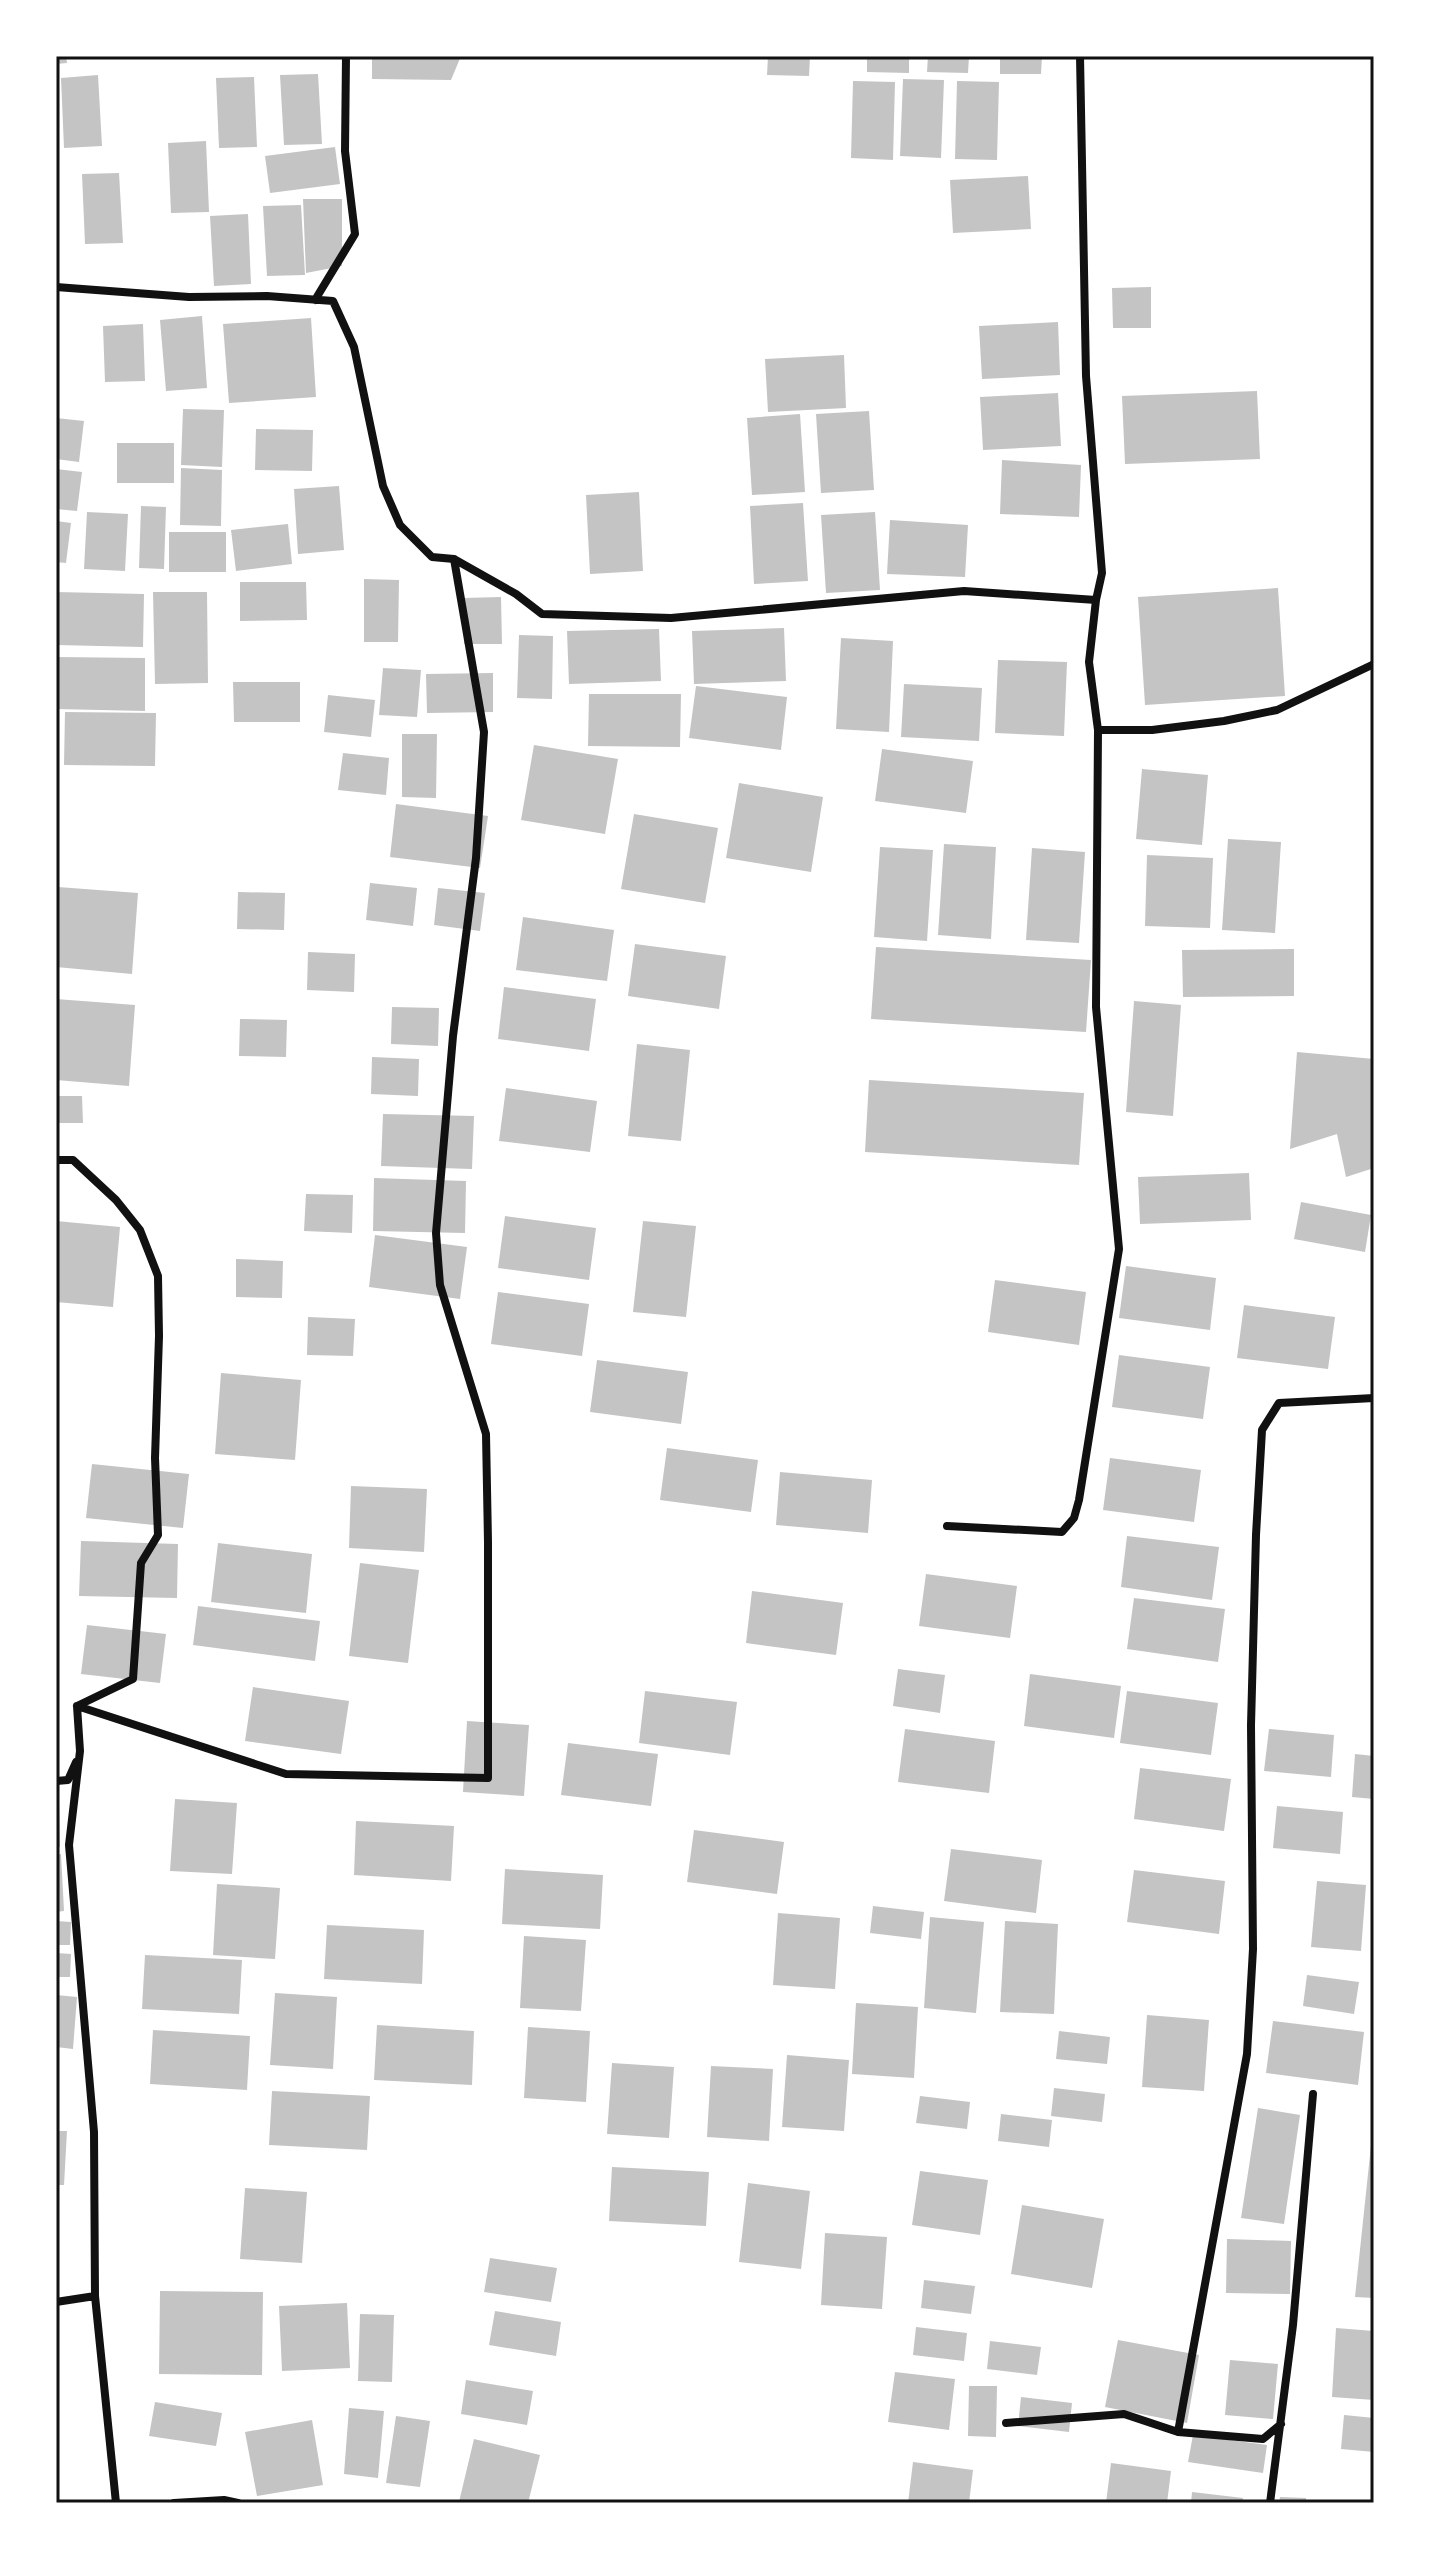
<svg xmlns="http://www.w3.org/2000/svg" width="1430" height="2559" font-family="'Open Sans',sans-serif">
  <style>
    .building { fill: #c4c4c4 }
    .lines { fill: none; stroke-linecap: round; stroke-linejoin: round }
    .minor { stroke: #111; stroke-width: 8 }
    .neatline { fill: none; stroke: #111; stroke-width: 3 }
  </style>
  <rect width="100%" height="100%" fill="#fff"/>
  <path class="building" d="M56 56H66L67 63 56 64Z
    M372 56H461L451 80 372 79Z
    M768 56H810L809 76 767 75Z
    M867 56H909V73L867 72Z
    M928 56H969L968 73 927 72Z
    M1000 56H1042L1041 74H1000Z
    M318 74 322 144 284 145 280 75Z
    M98 75 102 146 64 148 61 78Z
    M254 77 257 147 219 148 216 78Z
    M903 79 944 80 941 158 900 156Z
    M853 81 895 82 893 160 851 158Z
    M957 81 999 82 997 160 955 159Z
    M206 141 209 212 171 213 168 143Z
    M335 147 340 184 270 193 265 156Z
    M119 173 123 243 85 244 82 174Z
    M1028 176 1031 229 953 233 950 180Z
    M303 199H342V266L306 273Z
    M301 205 305 275 267 276 263 206Z
    M248 214 251 284 214 286 210 216Z
    M1151 287V328H1113L1112 288Z
    M202 316 207 388 166 391 160 320Z
    M311 318 316 397 229 403 223 324Z
    M1058 322 1060 375 982 379 979 326Z
    M143 324 145 381 105 382 103 326Z
    M844 355 846 408 768 412 765 359Z
    M1257 391 1260 459 1125 464 1122 396Z
    M1058 393 1061 446 983 450 980 397Z
    M183 409 224 410 222 467 181 465Z
    M869 411 874 490 821 493 816 414Z
    M800 414 805 492 752 495 747 418Z
    M56 418 84 421 79 462 56 459Z
    M256 429 313 430 312 471 255 470Z
    M117 443H174V483H117Z
    M1002 460 1081 465 1079 517 1000 514Z
    M181 468 222 470 221 526 180 525Z
    M56 469 82 472 77 511 56 509Z
    M339 486 344 550 298 554 294 489Z
    M639 492 643 571 590 574 586 495Z
    M803 503 808 581 754 584 750 506Z
    M141 506 166 507 164 569 139 568Z
    M87 512 128 514 125 571 84 569Z
    M875 512 880 590 826 593 821 515Z
    M890 520 968 525 965 577 887 574Z
    M56 521 71 523 66 563 56 562Z
    M288 524 292 564 236 571 231 530Z
    M169 532H226V572H169Z
    M364 579 399 580 398 642H364Z
    M240 582H306L307 620 240 621Z
    M1278 588 1285 696 1145 705 1138 597Z
    M56 592 144 594 143 647 56 645Z
    M153 592H207L208 683 155 684Z
    M501 597 502 644H464L463 598Z
    M784 628 786 681 694 684 692 631Z
    M659 629 661 681 569 684 567 631Z
    M519 635 553 636 552 699 517 698Z
    M841 638 893 641 889 732 836 729Z
    M56 657 145 658V711L56 709Z
    M998 660 1067 662 1064 736 995 733Z
    M383 668 421 670 417 717 379 715Z
    M493 673V712L427 713 426 674Z
    M233 682H300V722H234Z
    M904 684 982 688 979 741 901 737Z
    M696 686 787 697 781 750 689 738Z
    M589 694H681L680 747 588 746Z
    M328 695 375 700 371 737 324 732Z
    M65 712 156 713 155 766 64 765Z
    M402 734H437L436 798 402 797Z
    M534 745 618 759 605 834 521 820Z
    M882 749 973 761 966 813 875 801Z
    M343 753 389 758 386 795 338 790Z
    M1142 769 1208 775 1202 845 1136 839Z
    M739 783 823 797 811 872 726 858Z
    M396 804 488 816 480 868 390 857Z
    M634 814 718 828 705 903 621 889Z
    M1228 839 1281 842 1275 933 1222 930Z
    M944 844 996 847 991 939 938 935Z
    M880 847 933 850 927 941 874 937Z
    M1032 848 1085 852 1079 943 1026 940Z
    M1147 855 1213 858 1210 928 1145 926Z
    M370 883 417 888 413 926 366 920Z
    M58 887 138 893 132 974 56 967Z
    M438 888 485 893 480 931 434 925Z
    M238 892 285 893 284 930 237 929Z
    M523 917 614 930 607 981 516 970Z
    M635 944 726 956 719 1009 628 996Z
    M876 947 1091 960 1086 1032 871 1019Z
    M1294 949V996L1183 997 1182 950Z
    M308 952 355 954 354 992 307 990Z
    M504 987 596 999 589 1051 498 1039Z
    M56 999 135 1005 129 1086 56 1080Z
    M1134 1001 1181 1005 1173 1116 1126 1112Z
    M392 1007 439 1008 438 1046 391 1044Z
    M240 1019 287 1020 286 1057 239 1056Z
    M637 1044 690 1050 681 1141 628 1136Z
    M1297 1052 1374 1059V1168L1346 1177 1337 1134 1290 1149Z
    M372 1057 419 1059 418 1096 371 1094Z
    M869 1080 1084 1093 1079 1165 865 1152Z
    M506 1088 597 1101 590 1152 499 1141Z
    M56 1096H82L83 1123H56Z
    M383 1114 474 1116 472 1169 381 1166Z
    M1249 1173 1251 1220 1140 1224 1138 1177Z
    M374 1178 466 1181 465 1233 373 1231Z
    M306 1194 353 1195 352 1233 304 1231Z
    M1301 1202 1371 1215 1365 1252 1294 1239Z
    M505 1216 596 1228 589 1280 498 1268Z
    M56 1221 120 1227 113 1307 56 1302Z
    M643 1221 696 1226 686 1317 633 1312Z
    M375 1235 467 1247 460 1299 369 1287Z
    M236 1259 283 1261 282 1298 236 1297Z
    M1126 1266 1216 1278 1210 1330 1119 1318Z
    M995 1280 1086 1292 1079 1345 988 1332Z
    M498 1292 589 1304 582 1356 491 1344Z
    M1244 1305 1335 1317 1328 1369 1237 1358Z
    M308 1317 355 1319 353 1356 307 1355Z
    M1119 1355 1210 1367 1203 1419 1112 1407Z
    M597 1360 688 1372 681 1424 590 1412Z
    M221 1373 301 1380 295 1460 215 1454Z
    M667 1448 758 1460 751 1512 660 1500Z
    M1110 1458 1201 1470 1194 1522 1103 1510Z
    M92 1464 189 1474 183 1528 86 1518Z
    M780 1472 872 1480 868 1533 776 1525Z
    M351 1486 427 1489 424 1552 349 1548Z
    M1127 1536 1219 1547 1212 1600 1121 1587Z
    M81 1541 178 1544 177 1598 79 1596Z
    M218 1543 312 1554 306 1613 211 1602Z
    M360 1563 419 1570 408 1663 349 1656Z
    M926 1574 1017 1586 1010 1638 919 1626Z
    M752 1591 843 1603 836 1655 746 1643Z
    M1134 1598 1225 1609 1218 1662 1127 1649Z
    M198 1606 320 1621 315 1661 193 1645Z
    M87 1625 166 1634 160 1683 81 1674Z
    M898 1669 945 1675 940 1713 893 1706Z
    M1030 1674 1121 1686 1114 1738 1024 1726Z
    M253 1687 349 1701 341 1754 245 1741Z
    M645 1691 737 1702 730 1755 639 1743Z
    M1127 1691 1218 1703 1211 1755 1120 1743Z
    M467 1721 529 1725 524 1796 463 1792Z
    M905 1729 995 1741 989 1793 898 1782Z
    M1269 1729 1334 1735 1331 1777 1264 1771Z
    M568 1743 658 1754 651 1806 561 1795Z
    M1355 1754 1374 1756V1799L1352 1797Z
    M1140 1768 1231 1779 1224 1831 1134 1819Z
    M56 1798H59L60 1847H56Z
    M175 1799 237 1803 232 1874 170 1871Z
    M1277 1806 1343 1812 1340 1854 1273 1848Z
    M356 1821 454 1826 451 1881 354 1875Z
    M694 1830 784 1842 777 1894 687 1882Z
    M951 1849 1042 1860 1036 1913 944 1901Z
    M61 1854 64 1911 56 1912V1855Z
    M505 1869 603 1875 600 1929 502 1924Z
    M1134 1870 1225 1881 1219 1934 1127 1922Z
    M1317 1881 1366 1885 1361 1951 1311 1947Z
    M217 1884 280 1888 275 1959 213 1955Z
    M873 1906 924 1912 921 1939 870 1933Z
    M778 1913 840 1918 835 1989 773 1985Z
    M930 1917 984 1922 976 2013 924 2008Z
    M56 1921 71 1922 70 1945H56Z
    M1005 1921 1058 1924 1054 2014 1000 2012Z
    M327 1925 424 1930 422 1984 324 1979Z
    M524 1936 586 1940 581 2011 520 2008Z
    M56 1953 71 1954 70 1977H56Z
    M145 1955 242 1960 239 2014 142 2009Z
    M1307 1975 1359 1982 1354 2014 1303 2006Z
    M275 1993 337 1997 333 2069 270 2065Z
    M56 1995 77 1997 73 2049 56 2047Z
    M856 2003 918 2007 914 2078 852 2074Z
    M1147 2015 1209 2020 1204 2091 1142 2087Z
    M1273 2021 1364 2032 1358 2085 1266 2073Z
    M377 2025 474 2031 472 2085 374 2080Z
    M528 2027 590 2031 586 2102 524 2098Z
    M153 2030 250 2036 247 2090 150 2084Z
    M1059 2031 1110 2037 1107 2064 1056 2059Z
    M787 2055 849 2060 844 2131 782 2127Z
    M612 2063 674 2067 669 2138 607 2134Z
    M711 2066 773 2069 769 2141 707 2137Z
    M1054 2088 1105 2094 1102 2122 1051 2116Z
    M272 2091 370 2096 367 2150 269 2145Z
    M920 2096 970 2102 967 2129 916 2123Z
    M1258 2108 1300 2115 1284 2224 1241 2218Z
    M1001 2114 1052 2120 1049 2147 998 2141Z
    M56 2131H67L64 2185H56Z
    M1372 2136H1374V2298L1355 2297Z
    M612 2167 709 2172 706 2226 609 2221Z
    M920 2171 988 2180 980 2235 912 2225Z
    M748 2183 810 2191 801 2269 739 2262Z
    M245 2188 307 2192 302 2263 240 2259Z
    M1022 2205 1104 2219 1092 2288 1011 2274Z
    M825 2233 887 2237 882 2309 821 2305Z
    M1227 2239 1291 2241 1290 2294 1226 2293Z
    M490 2258 557 2268 551 2302 484 2292Z
    M924 2280 975 2286 971 2314 921 2308Z
    M160 2291 263 2292 262 2375 159 2374Z
    M347 2303 350 2368 282 2371 279 2306Z
    M495 2311 561 2322 556 2356 489 2345Z
    M360 2314 394 2315 392 2382 358 2381Z
    M916 2327 967 2333 964 2361 913 2355Z
    M1336 2328 1374 2331V2400L1332 2397Z
    M1118 2340 1199 2355 1187 2423 1105 2407Z
    M990 2341 1041 2347 1037 2375 987 2369Z
    M1230 2360 1278 2364 1273 2419 1225 2415Z
    M895 2372 955 2379 949 2430 888 2422Z
    M466 2380 533 2391 527 2425 461 2414Z
    M969 2386H997L996 2437 968 2436Z
    M1021 2397 1072 2403 1069 2432 1018 2426Z
    M155 2402 222 2413 216 2446 149 2436Z
    M349 2408 384 2411 378 2478 344 2474Z
    M1344 2415 1374 2418V2452L1341 2449Z
    M396 2416 430 2421 420 2487 386 2483Z
    M312 2420 323 2485 257 2496 245 2432Z
    M1193 2435 1267 2445 1263 2473 1188 2462Z
    M474 2439 540 2455 528 2503 459 2502Z
    M913 2462 973 2470 969 2503H908Z
    M1111 2463 1171 2471 1167 2503H1106Z
    M1192 2492 1243 2498 1242 2503H1191Z
    M1280 2497 1306 2498V2503H1279Z"/>
  <g class="lines">
    <path class="minor" d="M1080 56 1086 376 1102 573 1096 600
      M56 287 189 297 267 296 333 301 354 347 383 486 400 525 432 557 454 559 516 594 542 614 671 618 964 591 1096 600 1089 662 1098 730H1152L1224 721 1277 710 1374 664
      M315 300 355 234 345 151 346 56
      M56 1160H73L116 1200 140 1230 158 1276 159 1336 155 1458 158 1535 141 1563 133 1679 77 1706
      M947 1526 1062 1532 1074 1518 1079 1500 1119 1249 1096 1007 1098 730
      M56 1781 68 1780 76 1762
      M56 2302 95 2296
      M1006 2423 1124 2414 1178 2432
      M1281 2424 1263 2439 1178 2432 1247 2054 1253 1949 1251 1725 1256 1535 1262 1430 1279 1403 1374 1398
      M116 2503 95 2296 94 2132 69 1845 80 1751 77 1706 286 1774 488 1778V1542L486 1434 440 1285 436 1233 453 1036 476 858 484 732 454 559
      M174 2503 224 2500 238 2503
      M1270 2503 1293 2325 1313 2094"/>
  </g>
  <rect width="1430" height="2559" fill="none" stroke="#ffffff" stroke-width="116"/>
  <rect x="58" y="58" width="1314" height="2443" class="neatline"/>
</svg>
